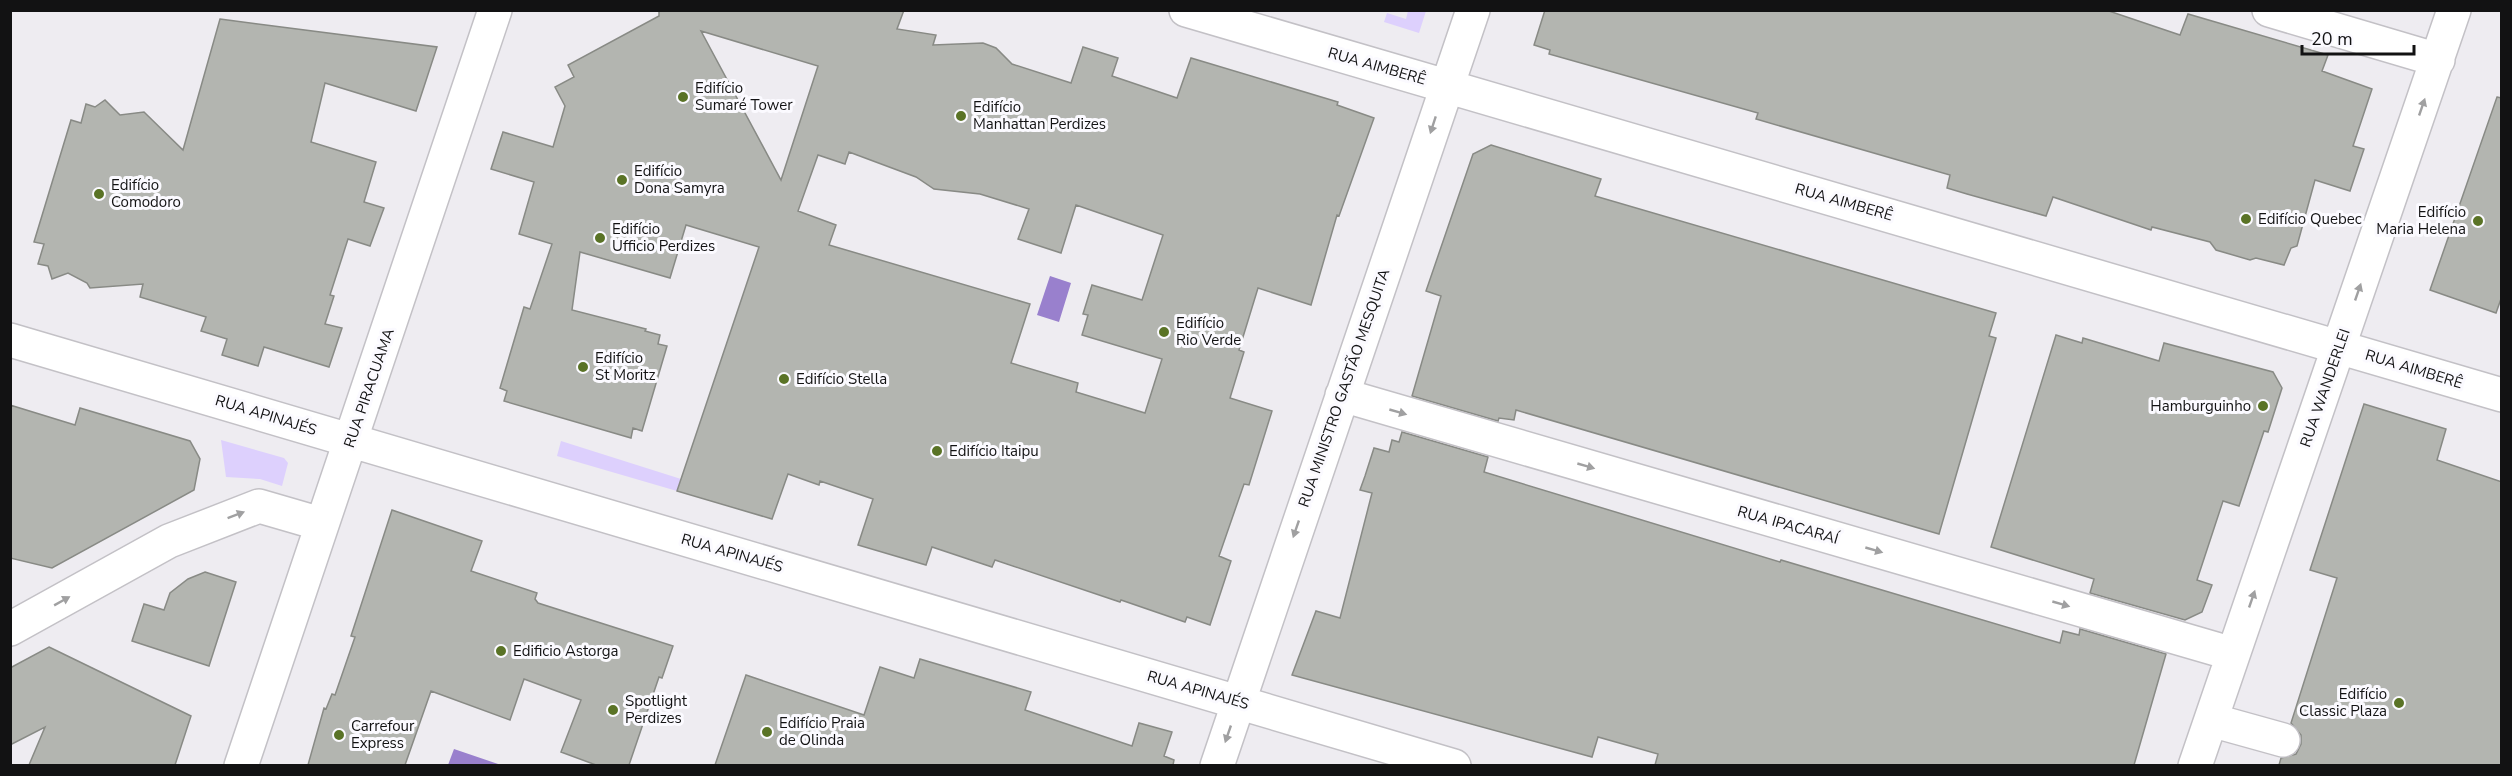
<svg xmlns="http://www.w3.org/2000/svg" width="2512" height="776" font-family="'Nunito Sans',sans-serif">
  <style>
    .green { fill: #ddd0fd }
    .water { fill: #9980cd }
    .building { fill: #b3b5b0; stroke: #888a85; stroke-width: 1.5; fill-rule: evenodd }
    .lines { fill: none; stroke-linecap: round; stroke-linejoin: round }
    .minor-casing { stroke: #c3c1c6; stroke-width: 36 }
    .minor { stroke: #fff; stroke-width: 33 }
    .oneway { fill: #a0a0a1 }
    .poi-dot { fill: #5a7326; stroke: #fbfaff; stroke-width: 2 }
    .labels { text-anchor: middle; dominant-baseline: central; stroke-width: 6; stroke-linejoin: round; paint-order: stroke }
    .street-label { font-size: 15px; fill: #121213; stroke: #fbfaff }
    .poi-label { font-size: 15px; fill: #121213; stroke: #fbfaff; text-anchor: start }
  </style>
  <rect width="100%" height="100%" fill="#eeecf1"/>
  <path class="green" d="M1408 11H1426L1419 33 1384 22 1387 13 1406 19Z
    M221 440 284 458 288 463 282 486 260 479 226 477Z
    M561 441 681 479 677 491 557 456Z"/>
  <path class="water" d="M1050 276 1071 283 1059 322 1037 315Z
    M454 749 501 765H448Z"/>
  <path class="building" d="M659 10H904L897 29 936 35 933 45 983 43 996 48 1012 64 1071 83 1083 47 1118 58 1112 76 1177 98 1191 58 1338 102 1337 105 1374 118 1339 216 1337 215 1311 305 1258 288 1239 350 1244 352 1230 398 1272 411 1249 485 1244 484 1219 556 1231 561 1210 625 1187 617 1185 622 1121 600 1120 602 995 560 992 567 932 547 926 565 858 545 873 499 820 481 819 485 788 474 772 519 677 491 759 247 686 225 670 278 580 252 572 310 646 329 645 331 660 335 658 344 667 346 642 431 633 428 631 438 504 401 507 391 500 388 524 307 530 309 552 244 519 234 534 182 491 169 503 132 553 147 565 106 555 87 574 77 568 65 659 16ZM701 31 818 66 781 180ZM849 152 916 177 934 189 980 194 1029 209 1018 239 1061 253 1076 205 1163 235 1142 300 1092 285 1083 314 1088 315 1082 335 1162 359 1145 413 1076 392 1078 383 1011 363 1030 304 829 245 836 225 798 211 818 155 845 164Z
    M1545 10H2106L2180 35 2188 14 2328 55 2322 71 2372 89 2353 146 2364 149 2350 191 2315 180 2297 246 2291 248 2284 265 2256 258 2250 260 2216 250 2210 242 2152 227 2151 230 2053 197 2046 216 1967 194 1947 188 1950 175 1756 119 1758 113 1549 54 1550 50 1534 45Z
    M220 19 437 47 416 111 325 83 311 142 376 162 364 202 384 208 370 246 348 239 330 295 334 296 325 324 342 328 329 367 264 347 258 366 222 355 227 339 201 331 206 317 140 297 143 284 90 288 87 283 68 273 52 279 48 266 38 264 44 244 34 242 71 120 81 123 86 104 95 107 105 100 120 115 144 112 183 150Z
    M2497 97 2502 98V296L2496 313 2430 290Z
    M1491 145 1601 179 1595 196 1996 313 1989 336 1996 338 1939 534 1516 410 1514 420 1499 418 1498 421 1412 396 1441 296 1426 291 1473 154Z
    M2056 335 2082 343 2083 338 2159 361 2164 343 2273 372 2282 388 2268 432 2264 431 2239 506 2223 501 2197 580 2212 585 2202 612 2185 620 2090 593 2094 579 1991 547Z
    M2364 404 2446 429 2437 460 2502 482V765H2279L2281 758 2296 754 2301 744V735L2291 723 2337 578 2310 570Z
    M10 405 75 425 80 408 190 441 200 459 194 490 52 568 10 558Z
    M1402 432 1488 457 1484 472 1780 562 1781 560 2060 643 2063 631 2079 635 2080 629 2166 654 2134 765H1655L1658 754 1598 737 1592 757 1292 675 1316 611 1340 618 1372 493 1360 490 1365 476 1374 448 1389 452 1392 440 1399 442Z
    M392 510 482 541 471 571 537 593 535 599 538 603 673 646 662 678 659 677 629 765H596L561 752 581 700 524 679 510 720 431 691 405 765H308L324 708 326 709 332 694 335 695 355 637 351 636Z
    M205 572 236 582 209 666 132 641 144 604 164 610 170 593 188 579Z
    M49 647 191 716 175 765H29L45 727 10 745V668Z
    M920 659 1031 692 1025 710 1132 746 1139 723 1172 732 1164 756 1174 760 1173 765H715L746 675 864 715 880 667 914 678Z"/>
  <g class="lines">
    <defs>
      <path id="minor" d="M1186 10 2502 395
        M2269 10 2438 60
        M10 340 1454 766
        M1342 395 2233 654
        M10 629 169 541 259 506 321 524
        M2211 720 2283 740
        M241 766 495 10
        M1217 766 1473 10
        M2195 766 2454 10"/>
    </defs>
    <use href="#minor" class="minor-casing"/>
    <use href="#minor" class="minor"/>
  </g>
  <defs><path id="oneway-solid" d="M-6-.8H1V-3.2L6.5 0L1 3.2V.8H-6Z" transform="scale(1.5)"/></defs>
  <g class="oneway">
    <use href="#oneway-solid" transform="translate(2422 107) rotate(-71)"/>
    <use href="#oneway-solid" transform="translate(1433 125) rotate(108)"/>
    <use href="#oneway-solid" transform="translate(2358 292) rotate(-71)"/>
    <use href="#oneway-solid" transform="translate(1398 412) rotate(16)"/>
    <use href="#oneway-solid" transform="translate(1586 466) rotate(16)"/>
    <use href="#oneway-solid" transform="translate(236 515) rotate(-21)"/>
    <use href="#oneway-solid" transform="translate(1296 529) rotate(109)"/>
    <use href="#oneway-solid" transform="translate(1874 550) rotate(16)"/>
    <use href="#oneway-solid" transform="translate(2252 599) rotate(-71)"/>
    <use href="#oneway-solid" transform="translate(62 601) rotate(-29)"/>
    <use href="#oneway-solid" transform="translate(2061 604) rotate(16)"/>
    <use href="#oneway-solid" transform="translate(1228 734) rotate(109)"/>
  </g>
  <g class="poi-dot">
    <circle cx="683" cy="97" r="6"/>
    <circle cx="961" cy="116" r="6"/>
    <circle cx="622" cy="180" r="6"/>
    <circle cx="99" cy="194" r="6"/>
    <circle cx="2246" cy="219" r="6"/>
    <circle cx="2478" cy="221" r="6"/>
    <circle cx="600" cy="238" r="6"/>
    <circle cx="1164" cy="332" r="6"/>
    <circle cx="583" cy="367" r="6"/>
    <circle cx="784" cy="379" r="6"/>
    <circle cx="2263" cy="406" r="6"/>
    <circle cx="937" cy="451" r="6"/>
    <circle cx="501" cy="651" r="6"/>
    <circle cx="2399" cy="703" r="6"/>
    <circle cx="613" cy="710" r="6"/>
    <circle cx="767" cy="732" r="6"/>
    <circle cx="339" cy="735" r="6"/>
  </g>
  <g class="labels">
    <g class="street-label">
      <text transform="translate(1377 66) rotate(16)">RUA AIMBERÊ</text>
      <text transform="translate(1844 202) rotate(16)">RUA AIMBERÊ</text>
      <text transform="translate(2414 369) rotate(17)">RUA AIMBERÊ</text>
      <text transform="translate(369 388) rotate(-71)">RUA PIRACUAMA</text>
      <text transform="translate(1344 388) rotate(-71)">RUA MINISTRO GASTÃO MESQUITA</text>
      <text transform="translate(2325 388) rotate(-71)">RUA WANDERLEI</text>
      <text transform="translate(266 415) rotate(17)">RUA APINAJÉS</text>
      <text transform="translate(1788 525) rotate(16)">RUA IPACARAÍ</text>
      <text transform="translate(732 553) rotate(16)">RUA APINAJÉS</text>
      <text transform="translate(1198 690) rotate(16)">RUA APINAJÉS</text>
    </g>
    <g class="poi-label">
      <text x="695" y="88">Edifício<tspan x="695" dy="17">Sumaré Tower</tspan></text>
      <text x="973" y="107">Edifício<tspan x="973" dy="17">Manhattan Perdizes</tspan></text>
      <text x="634" y="171">Edifício<tspan x="634" dy="17">Dona Samyra</tspan></text>
      <text x="111" y="185">Edifício<tspan x="111" dy="17">Comodoro</tspan></text>
      <text x="2466" y="212" text-anchor="end">Edifício<tspan x="2466" dy="17">Maria Helena</tspan></text>
      <text x="2258" y="219">Edifício Quebec</text>
      <text x="612" y="229">Edifício<tspan x="612" dy="17">Ufficio Perdizes</tspan></text>
      <text x="1176" y="323">Edifício<tspan x="1176" dy="17">Rio Verde</tspan></text>
      <text x="595" y="358">Edifício<tspan x="595" dy="17">St Moritz</tspan></text>
      <text x="796" y="379">Edifício Stella</text>
      <text x="2251" y="406" text-anchor="end">Hamburguinho</text>
      <text x="949" y="451">Edifício Itaipu</text>
      <text x="513" y="651">Edificio Astorga</text>
      <text x="2387" y="694" text-anchor="end">Edifício<tspan x="2387" dy="17">Classic Plaza</tspan></text>
      <text x="625" y="701">Spotlight<tspan x="625" dy="17">Perdizes</tspan></text>
      <text x="779" y="723">Edifício Praia<tspan x="779" dy="17">de Olinda</tspan></text>
      <text x="351" y="726">Carrefour<tspan x="351" dy="17">Express</tspan></text>
    </g>
  </g>
  <rect width="2512" height="776" fill="none" stroke="#121213" stroke-width="24"/>
  <path d="M2302 45v9h112v-9" fill="none" stroke="#121213" stroke-width="3"/>
  <text x="2311" y="45" font-size="18" fill="#121213" stroke="#fbfaff" stroke-width="4.5" paint-order="stroke">20 m</text>
</svg>
